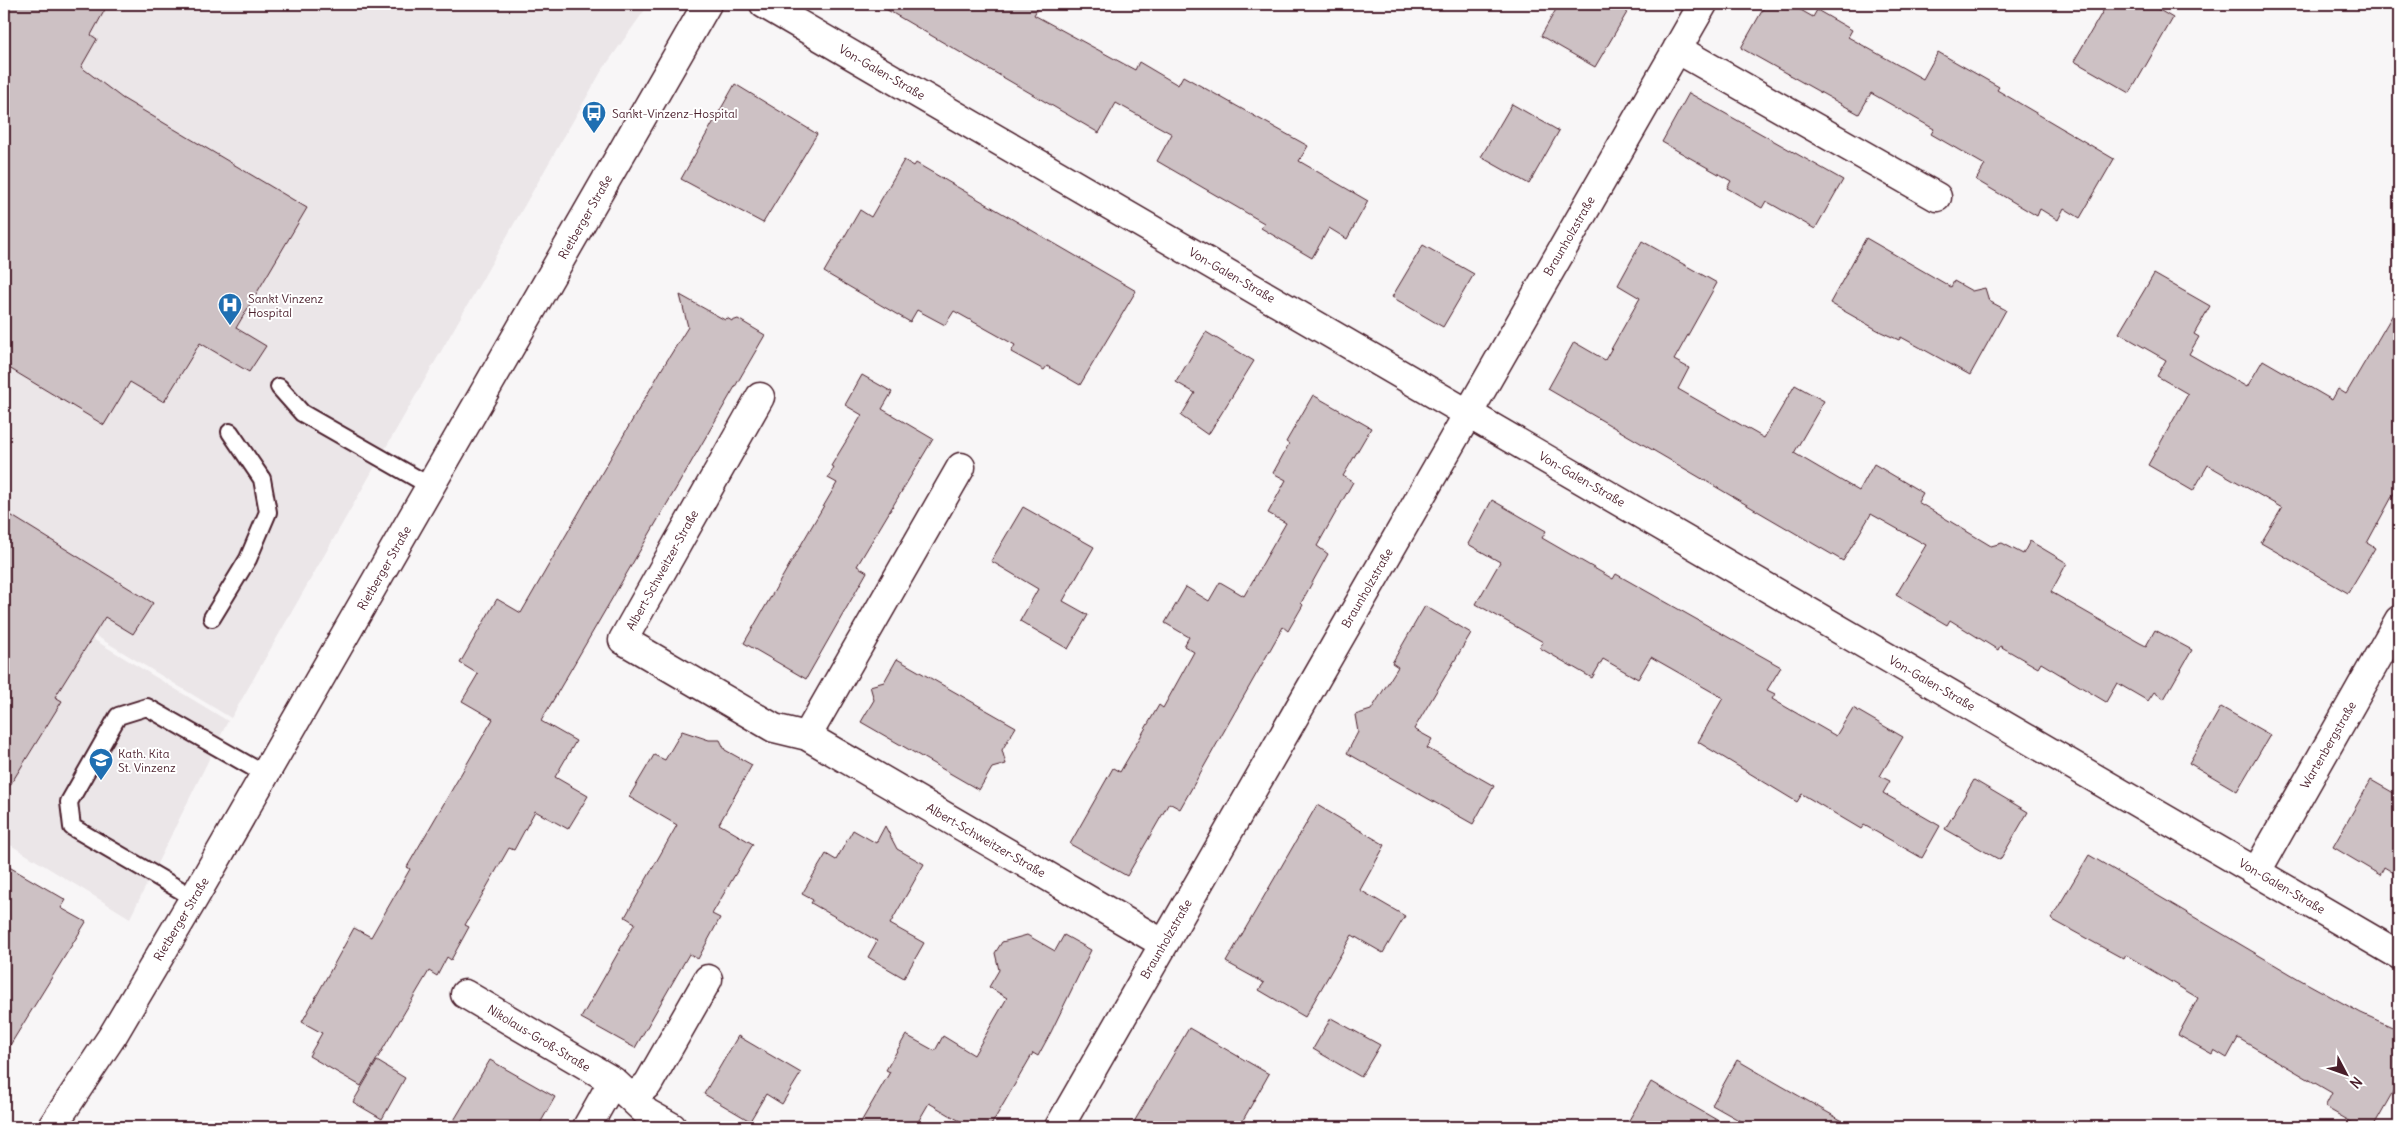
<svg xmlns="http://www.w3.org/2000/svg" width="2403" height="1131" font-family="Delius,sans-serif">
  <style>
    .built { fill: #ebe6e8 }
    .building { fill: #cdc1c4; stroke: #4a1f2b }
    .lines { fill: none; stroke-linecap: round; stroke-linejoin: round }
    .service-casing { stroke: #4a1f2b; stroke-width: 20 }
    .minor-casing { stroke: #4a1f2b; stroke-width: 31 }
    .tertiary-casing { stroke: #4a1f2b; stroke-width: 31 }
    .service { stroke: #fff; stroke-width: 16 }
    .minor { stroke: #fff; stroke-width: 28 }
    .tertiary { stroke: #fff; stroke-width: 28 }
    .labels { text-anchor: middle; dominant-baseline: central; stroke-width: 4; stroke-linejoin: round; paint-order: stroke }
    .street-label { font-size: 12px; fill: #4a1f2b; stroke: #fff }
    .poi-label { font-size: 12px; fill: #4a1f2b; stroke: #fff; text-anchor: start }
  </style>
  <rect width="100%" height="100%" fill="#f8f6f7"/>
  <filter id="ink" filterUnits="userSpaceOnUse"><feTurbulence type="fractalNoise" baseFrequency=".02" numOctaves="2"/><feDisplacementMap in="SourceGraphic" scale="10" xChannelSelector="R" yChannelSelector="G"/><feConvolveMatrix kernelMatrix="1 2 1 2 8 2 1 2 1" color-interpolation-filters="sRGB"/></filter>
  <g filter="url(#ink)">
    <path class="built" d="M4 4H649L601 72 231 718 4 580Z
      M4 585 228 721 130 918 4 841Z"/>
    <path class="building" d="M4 4H108L91 35 97 39 81 67 122 98 307 208 236 328 266 346 249 372 200 343 164 402 130 382 104 425 4 365Z
      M877 4H1040L1034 15 1135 70 1139 62 1178 85 1183 76 1308 146 1299 161 1368 201 1347 239 1329 228 1312 258 1261 228 1264 223 1157 161 1172 134 1116 103 1099 133Z
      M1559 4H1632L1595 67 1541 36Z
      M1766 4H1790L1813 17 1817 10 1852 30 1848 37 1923 79 1938 52 1999 87 1997 90 2114 159 2080 218 2064 208 2058 220 2040 209 2037 216 1976 180 1985 165 1931 134 1934 129 1871 93 1859 114 1741 48Z
      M2107 4H2149L2173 18 2130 93 2074 61Z
      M735 84 817 134 763 223 681 179Z
      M1689 93 1843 180 1815 229 1766 201 1762 208 1727 188 1731 181 1662 142Z
      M1512 104 1559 131 1529 184 1481 157Z
      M904 160 914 166 916 163 1136 291 1080 385 1047 366 1044 370 1011 352 1015 345 954 311 945 325 917 310 910 322 824 272 860 210 871 217Z
      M1866 238 1951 287 1954 281 1972 291 1985 288 1989 301 2006 310 1970 375 1901 337 1899 340 1881 332 1830 303Z
      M1642 241 1717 283 1674 360 1689 368 1678 389 1764 438 1795 385 1824 401 1794 453 1859 491 1874 464 1923 493 1918 502 1991 546 2002 543 2023 554 2030 541 2067 563 2051 592 2140 643 2146 646 2155 630 2192 650 2164 699 2154 692 2148 701 2117 683 2106 702 2041 663 2038 668 2000 646 1998 650 1950 620 1947 625 1896 595 1926 545 1871 514 1843 561 1548 389 1574 342 1605 360 1640 298 1618 285Z
      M1423 245 1474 274 1443 327 1392 297Z
      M2154 274 2210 306 2194 334 2199 337 2189 354 2247 387 2263 360 2332 400 2338 389 2346 394 2399 304V484L2367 543 2375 548 2348 593 2261 543 2282 508 2208 465 2193 491 2148 465 2188 394 2157 376 2166 360 2119 333Z
      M680 295 725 320 727 318 732 321 738 319 765 335 541 721 576 741 555 777 588 796 568 829 535 811 514 850 509 848 465 925 469 927 451 960 447 957 437 976 429 971 361 1086 309 1056 322 1033 302 1022 354 928 371 937 410 869 407 867 493 719 462 701 478 674 460 663 497 599 521 613 663 367 688 327Z
      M1206 332 1254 361 1208 435 1181 416 1195 393 1176 382Z
      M862 375 892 392 882 409 933 439 857 566 867 572 806 679 744 643 837 483 828 478 834 467 831 466 862 415 845 405Z
      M1313 395 1371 428 1343 476 1353 482 1317 546 1328 554 1301 603 1303 605 1288 631 1283 627 1180 809 1169 803 1127 876 1070 844 1113 768 1120 772 1159 705 1163 708 1194 652 1184 646 1189 637 1165 623 1186 587 1209 601 1220 582 1244 596 1286 523 1268 513 1286 480 1273 473 1289 444 1286 442Z
      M1492 500 1546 531 1542 538 1613 579 1616 574 1781 667 1767 690 1775 694 1772 699 1836 736 1853 708 1903 737 1880 776 1890 781 1883 793 1940 826 1922 858 1864 825 1861 829 1802 794 1797 802 1698 742 1723 698 1651 657 1638 679 1603 659 1592 678 1540 648 1543 642 1476 604 1500 562 1468 544Z
      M1023 507 1094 547 1063 601 1088 615 1068 649 1020 621 1038 589 991 561Z
      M4 511 153 603 133 634 105 617 55 697 62 701 4 795Z
      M1425 606 1471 633 1414 729 1432 739 1427 748 1494 786 1473 824 1347 753 1358 732 1355 715 1371 710 1398 667 1392 663Z
      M897 659 1016 727 1002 750 1006 764 992 768 979 790 861 722 874 700 870 686 884 682Z
      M2221 707 2270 735 2237 791 2189 763Z
      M682 731 709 740H720L725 750 752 765 719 824 753 844 712 914 720 918 698 959 689 954 635 1048 581 1018 635 923 625 917 677 825 629 797 654 755 665 760Z
      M1974 780 2028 812 2000 860 1945 829Z
      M2371 780 2399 796V876L2384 867 2380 875 2333 847Z
      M1317 805 1385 845 1360 890 1405 916 1383 953 1352 935 1305 1017 1259 990 1264 983 1226 962Z
      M885 826 897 849 924 864 890 924 924 943 904 978 868 957 877 941 811 903 813 900 802 894 826 854 836 860 853 830 876 843Z
      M2089 855 2299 979 2361 1013 2399 1030V1081L2373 1127H2360L2325 1107 2332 1093 2238 1038 2227 1058 2214 1050 2212 1054 2178 1035 2198 998 2126 955 2124 959 2051 919Z
      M4 864 66 900 61 908 86 922 4 1055Z
      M1027 935 1055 951 1064 935 1091 950 1051 1032 1038 1056 1033 1053 990 1127H970L929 1103 915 1127H858L890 1072 886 1070 906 1035 935 1051 943 1036 974 1055 1007 998 989 987 999 970 995 953 1002 942Z
      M1331 1018 1380 1045 1361 1077 1313 1049Z
      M1189 1028 1269 1074 1239 1127H1131Z
      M738 1036 801 1073 782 1104 766 1094 750 1121 704 1094Z
      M490 1060 555 1097 538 1127H450Z
      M1737 1060 1773 1081 1853 1127H1751L1712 1105Z
      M377 1061 405 1078 382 1119 353 1102Z
      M1651 1082 1729 1127H1625Z"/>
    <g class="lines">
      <defs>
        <path id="service" d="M279 387 302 413 430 486
          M212 618 248 559 268 512 262 479 230 432
          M194 898 72 827 69 802 118 716 147 707 266 775"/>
        <path id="minor" d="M764 4 2399 955
          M1677 49 1937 197
          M760 397 623 640 774 728 807 736 1164 944
          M807 736 961 467
          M2257 871 2399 620
          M465 994 613 1081 647 1113 672 1127
          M632 1098 648 1084 708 979
          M587 1127 613 1081
          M1059 1127 1703 4"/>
        <path id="tertiary" d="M52 1127 113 1035 194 898 707 4"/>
      </defs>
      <use href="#service" class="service-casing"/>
      <use href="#minor" class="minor-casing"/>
      <use href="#tertiary" class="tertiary-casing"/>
      <use href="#service" class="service"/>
      <use href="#minor" class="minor"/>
      <use href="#tertiary" class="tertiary"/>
    </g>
  </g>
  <defs>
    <symbol id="bus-pin" viewBox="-11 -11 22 30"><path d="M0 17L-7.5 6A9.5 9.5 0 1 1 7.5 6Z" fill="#1f6fb2" stroke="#fff"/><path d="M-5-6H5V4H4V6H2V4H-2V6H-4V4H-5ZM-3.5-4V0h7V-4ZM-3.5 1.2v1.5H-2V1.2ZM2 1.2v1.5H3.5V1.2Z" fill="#fff"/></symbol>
    <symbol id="hospital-pin" viewBox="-11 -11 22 30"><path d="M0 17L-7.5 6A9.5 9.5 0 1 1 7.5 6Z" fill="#1f6fb2" stroke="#fff"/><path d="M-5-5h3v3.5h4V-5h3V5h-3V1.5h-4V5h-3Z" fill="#fff"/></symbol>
    <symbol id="school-pin" viewBox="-11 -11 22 30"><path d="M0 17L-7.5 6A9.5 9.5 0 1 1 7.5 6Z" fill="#1f6fb2" stroke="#fff"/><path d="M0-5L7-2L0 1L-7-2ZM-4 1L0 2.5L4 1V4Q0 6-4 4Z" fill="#fff"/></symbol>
  </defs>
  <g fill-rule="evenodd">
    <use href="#bus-pin" x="580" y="99" width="28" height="38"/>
    <use href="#hospital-pin" x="216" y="291" width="28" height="38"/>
    <use href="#school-pin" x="87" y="746" width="28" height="38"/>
  </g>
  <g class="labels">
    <g class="street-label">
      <text transform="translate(882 72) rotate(30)">Von-Galen-Straße</text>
      <text transform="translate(585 217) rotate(-60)">Rietberger Straße</text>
      <text transform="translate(1569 236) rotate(-60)">Braunholzstraße</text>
      <text transform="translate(1232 275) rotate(30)">Von-Galen-Straße</text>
      <text transform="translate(1582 479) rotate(30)">Von-Galen-Straße</text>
      <text transform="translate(384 568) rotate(-60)">Rietberger Straße</text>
      <text transform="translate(662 570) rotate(-61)">Albert-Schweitzer-Straße</text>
      <text transform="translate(1367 588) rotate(-60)">Braunholzstraße</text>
      <text transform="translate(1932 683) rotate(30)">Von-Galen-Straße</text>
      <text transform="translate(2328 745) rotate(-60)">Wartenbergstraße</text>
      <text transform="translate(986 840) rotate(30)">Albert-Schweitzer-Straße</text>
      <text transform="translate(2282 886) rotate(30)">Von-Galen-Straße</text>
      <text transform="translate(181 919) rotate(-59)">Rietberger Straße</text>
      <text transform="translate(1166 939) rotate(-60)">Braunholzstraße</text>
      <text transform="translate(539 1038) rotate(31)">Nikolaus-Groß-Straße</text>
    </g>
    <g class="poi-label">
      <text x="612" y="113">Sankt-Vinzenz-Hospital</text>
      <text x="248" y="298">Sankt Vinzenz<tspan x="248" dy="14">Hospital</tspan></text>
      <text x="118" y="753">Kath. Kita<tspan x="118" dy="14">St. Vinzenz</tspan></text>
    </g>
  </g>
  <rect width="2403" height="1131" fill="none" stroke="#fff" stroke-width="20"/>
  <rect x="10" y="10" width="2383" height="1111" fill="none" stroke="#4a1f2b" stroke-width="2" filter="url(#ink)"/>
  <g transform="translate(2346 1074) rotate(131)" stroke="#ffffff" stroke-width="4" paint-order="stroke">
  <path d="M0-4L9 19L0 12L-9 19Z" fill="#4a1f2b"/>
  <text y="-8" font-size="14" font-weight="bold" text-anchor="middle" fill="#4a1f2b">N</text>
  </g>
</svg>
